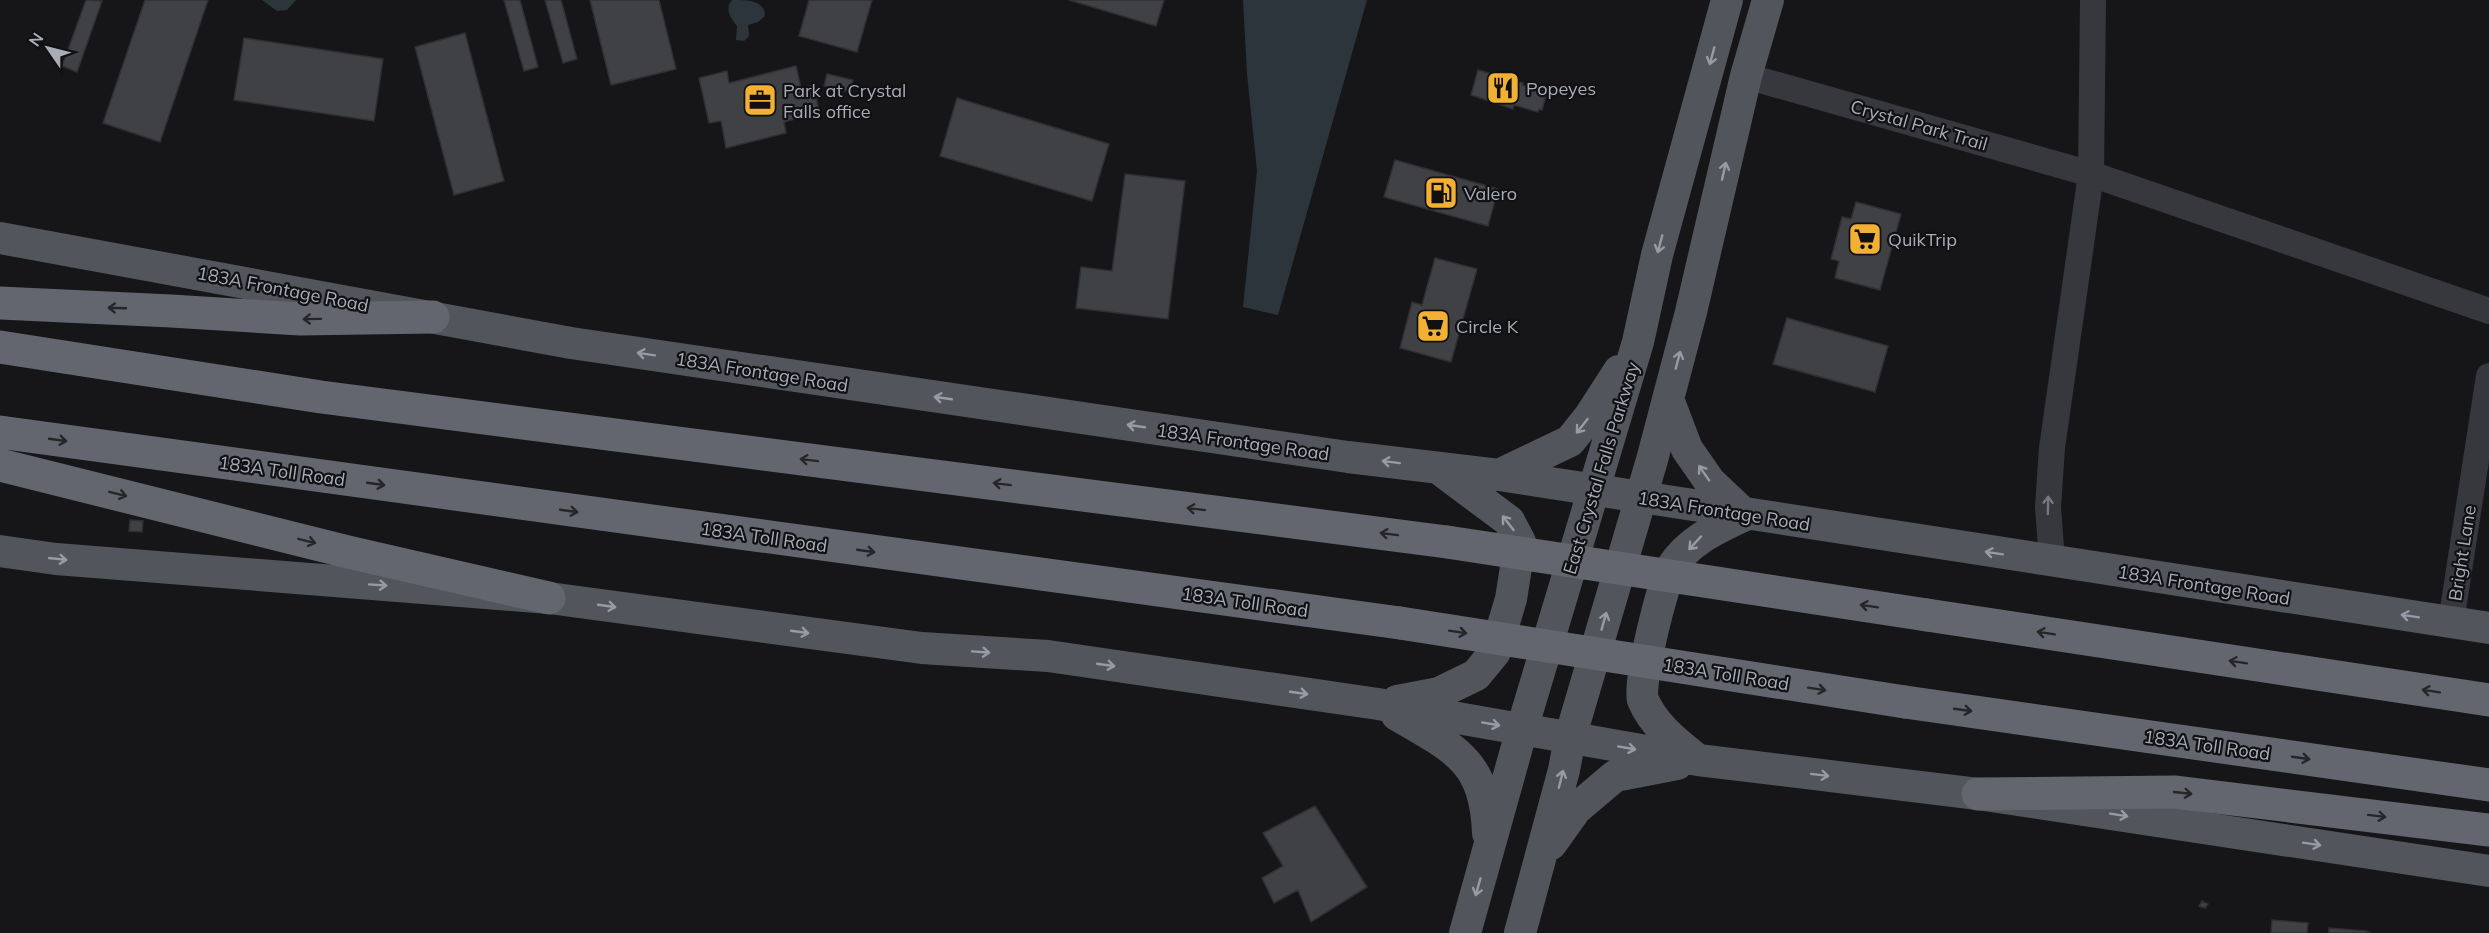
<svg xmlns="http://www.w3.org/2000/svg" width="2489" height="933" font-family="Mulish,sans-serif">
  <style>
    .water { fill: #2c353c }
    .building { fill: #404145; stroke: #303034; stroke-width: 1.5 }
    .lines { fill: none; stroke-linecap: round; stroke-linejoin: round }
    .minor { stroke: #37383d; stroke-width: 26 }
    .major { stroke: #53555c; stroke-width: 32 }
    .highway { stroke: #63666e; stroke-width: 33 }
    .highway-bridge { stroke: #63666e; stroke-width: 33 }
    .oneway { stroke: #979ba6 }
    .oneway2 { stroke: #26262a }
    .oneway3 { stroke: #757881 }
    .labels { text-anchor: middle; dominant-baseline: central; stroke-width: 4.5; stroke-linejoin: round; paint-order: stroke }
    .poi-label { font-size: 18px; fill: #a8adb8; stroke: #111113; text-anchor: start }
    .street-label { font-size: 18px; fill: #a8adb8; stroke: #111113 }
  </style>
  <rect width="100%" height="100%" fill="#161618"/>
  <path class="water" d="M262 0H296L287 10 277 11Z
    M732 0C747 0 765 0 765 16L758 22 748 25 749 36 744 41 736 40 737 26C731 18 724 9 732 0Z
    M1243 0H1367L1278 315 1243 307 1257 171 1247 74Z"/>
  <path class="building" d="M86 0 102 1 77 72 62 66Z
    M145 0H208L160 142 103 123Z
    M504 0H520L538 67 524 71Z
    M545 0H561L577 59 563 63Z
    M590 0H659L676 69 611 85Z
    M809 0H872L857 52 799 36Z
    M1069 0H1164L1156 26Z
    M465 33 504 181 454 195 415 47Z
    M244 38 383 59 374 121 234 100Z
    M796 66 801 88 814 85 819 112 784 122 786 133 726 148 721 121 709 123 699 78 727 71 729 83Z
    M1478 70 1523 83 1522 85 1543 91V94L1546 95 1542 110 1539 109 1538 112 1514 105 1513 109 1471 95Z
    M827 74 853 80 850 92 824 86Z
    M957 98 1109 144 1092 201 940 156Z
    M1395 160 1498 189 1488 226 1384 197Z
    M1125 174 1185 181 1168 319 1076 308 1081 267 1112 271Z
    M1856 202 1901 214 1880 290 1835 278 1839 261 1831 259 1842 217 1851 219Z
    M1435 258 1477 269 1451 362 1400 348 1412 302 1422 305Z
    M1787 318 1888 346 1875 392 1773 364Z
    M130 520 143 521 142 532 129 531Z
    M1315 806 1367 887 1311 922 1298 890 1274 903 1262 878 1283 866 1263 833Z
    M2202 901 2208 904 2205 908 2199 906Z
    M2272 920 2308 923 2307 933H2271Z
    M2329 928 2366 931 2370 933H2329Z"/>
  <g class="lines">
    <path class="minor" d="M1746 76 2091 174 2489 311
      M2052 561 2048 507 2052 448 2091 174 2093 0
      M2451 622 2489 376"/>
    <path class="major" d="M0 238 571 343 1348 457 1499 475 2489 628
      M1668 399 1687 449 1710 482 1745 515
      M1499 475 1570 441 1590 416 1619 371
      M0 551 56 559 549 598 922 648 1048 656 1378 704 1698 760 1978 794 2489 871
      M1397 701 1439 693 1476 675 1495 652 1511 599 1520 542 1509 521 1442 471
      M1397 715C1455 749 1485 760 1488 833
      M1698 760C1677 743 1654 726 1643 700 1637 686 1663 582 1672 567 1689 540 1718 528 1745 515
      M1551 844 1576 809 1615 776 1677 764
      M1465 933 1522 729 1638 342 1657 255 1727 0
      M1520 933 1564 770 1570 738 1652 460 1691 312 1746 76 1768 0"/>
    <path class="highway" d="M0 303 171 311 300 319 433 317
      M0 347 321 397 1447 542
      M0 432 1400 623
      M0 465 348 552 549 598
      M1927 615 2489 700
      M1905 702 2489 785
      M1978 794 2174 792 2489 830"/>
    <path class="highway-bridge" d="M1447 542 1927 615
      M1400 623 1905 702"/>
  </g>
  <defs><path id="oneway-shaft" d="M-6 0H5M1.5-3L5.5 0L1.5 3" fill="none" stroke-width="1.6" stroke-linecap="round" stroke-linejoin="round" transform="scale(1.5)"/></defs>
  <g class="oneway">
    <use href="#oneway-shaft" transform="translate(1712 56) rotate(105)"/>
    <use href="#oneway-shaft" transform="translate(1724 171) rotate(-77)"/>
    <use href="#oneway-shaft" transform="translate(1660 244) rotate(105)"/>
    <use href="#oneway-shaft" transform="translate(646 354) rotate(-171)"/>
    <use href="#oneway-shaft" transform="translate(1678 360) rotate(-75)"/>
    <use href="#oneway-shaft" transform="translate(943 398) rotate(-172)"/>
    <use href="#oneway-shaft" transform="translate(1136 426) rotate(-172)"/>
    <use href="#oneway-shaft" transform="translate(1582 426) rotate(128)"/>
    <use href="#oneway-shaft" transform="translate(1391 462) rotate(-173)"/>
    <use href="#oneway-shaft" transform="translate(1704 473) rotate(-125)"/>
    <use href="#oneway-shaft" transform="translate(1508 523) rotate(-128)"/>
    <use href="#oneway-shaft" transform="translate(1695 543) rotate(133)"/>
    <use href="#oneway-shaft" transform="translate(1994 553) rotate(-171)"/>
    <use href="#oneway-shaft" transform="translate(58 559) rotate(6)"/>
    <use href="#oneway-shaft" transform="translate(378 585) rotate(4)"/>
    <use href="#oneway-shaft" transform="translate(607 606) rotate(8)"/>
    <use href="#oneway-shaft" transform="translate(2410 616) rotate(-171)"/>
    <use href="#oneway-shaft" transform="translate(1604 621) rotate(-74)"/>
    <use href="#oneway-shaft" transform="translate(800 632) rotate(8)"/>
    <use href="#oneway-shaft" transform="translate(981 652) rotate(4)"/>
    <use href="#oneway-shaft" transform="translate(1106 665) rotate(8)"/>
    <use href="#oneway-shaft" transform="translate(1299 693) rotate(8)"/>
    <use href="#oneway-shaft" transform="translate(1491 724) rotate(10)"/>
    <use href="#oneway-shaft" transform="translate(1627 748) rotate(10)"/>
    <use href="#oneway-shaft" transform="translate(1820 775) rotate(7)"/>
    <use href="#oneway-shaft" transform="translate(1561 779) rotate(-76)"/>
    <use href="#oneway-shaft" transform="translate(2119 815) rotate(9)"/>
    <use href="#oneway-shaft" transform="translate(2312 844) rotate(9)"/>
    <use href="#oneway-shaft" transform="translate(1478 887) rotate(106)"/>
  </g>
  <g class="oneway2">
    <use href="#oneway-shaft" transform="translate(117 308) rotate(-178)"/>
    <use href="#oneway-shaft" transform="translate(312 319) rotate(179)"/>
    <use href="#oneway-shaft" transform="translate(58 440) rotate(8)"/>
    <use href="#oneway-shaft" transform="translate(809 460) rotate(-173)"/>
    <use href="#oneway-shaft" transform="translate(376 484) rotate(8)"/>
    <use href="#oneway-shaft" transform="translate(1002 484) rotate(-173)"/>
    <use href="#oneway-shaft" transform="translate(118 494) rotate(14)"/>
    <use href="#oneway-shaft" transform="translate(1196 509) rotate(-173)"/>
    <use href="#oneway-shaft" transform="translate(569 511) rotate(8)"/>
    <use href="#oneway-shaft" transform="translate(1389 534) rotate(-173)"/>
    <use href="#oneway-shaft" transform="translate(307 541) rotate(14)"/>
    <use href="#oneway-shaft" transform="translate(866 551) rotate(8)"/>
    <use href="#oneway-shaft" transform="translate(1869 606) rotate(-171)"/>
    <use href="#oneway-shaft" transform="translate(1458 632) rotate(9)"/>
    <use href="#oneway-shaft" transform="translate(2046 633) rotate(-171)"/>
    <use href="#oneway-shaft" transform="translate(2238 662) rotate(-171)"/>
    <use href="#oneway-shaft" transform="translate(1817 689) rotate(9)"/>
    <use href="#oneway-shaft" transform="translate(2431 691) rotate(-171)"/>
    <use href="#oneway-shaft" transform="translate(1963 710) rotate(8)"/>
    <use href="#oneway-shaft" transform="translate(2301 758) rotate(8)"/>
    <use href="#oneway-shaft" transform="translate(2183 793) rotate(6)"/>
    <use href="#oneway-shaft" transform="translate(2377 816) rotate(7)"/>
  </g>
  <use class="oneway3" href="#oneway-shaft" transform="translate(2048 505) rotate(-89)"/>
  <defs>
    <symbol id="restaurant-square" viewBox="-11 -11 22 22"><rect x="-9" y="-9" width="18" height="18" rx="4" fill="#f2b134" stroke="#111113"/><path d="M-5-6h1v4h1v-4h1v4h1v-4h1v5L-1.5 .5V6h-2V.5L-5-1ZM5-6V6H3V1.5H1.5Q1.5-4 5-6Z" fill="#111"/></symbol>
    <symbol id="office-square" viewBox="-11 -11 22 22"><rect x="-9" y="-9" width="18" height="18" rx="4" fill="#f2b134" stroke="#111113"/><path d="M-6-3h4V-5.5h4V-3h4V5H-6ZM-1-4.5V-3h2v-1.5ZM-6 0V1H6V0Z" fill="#111"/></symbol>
    <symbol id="fuel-square" viewBox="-11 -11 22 22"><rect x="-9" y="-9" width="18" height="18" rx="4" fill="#f2b134" stroke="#111113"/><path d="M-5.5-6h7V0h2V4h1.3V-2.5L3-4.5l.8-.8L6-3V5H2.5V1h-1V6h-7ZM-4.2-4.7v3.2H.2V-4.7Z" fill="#111"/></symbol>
    <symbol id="supermarket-square" viewBox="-11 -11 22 22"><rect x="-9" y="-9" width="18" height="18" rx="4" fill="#f2b134" stroke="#111113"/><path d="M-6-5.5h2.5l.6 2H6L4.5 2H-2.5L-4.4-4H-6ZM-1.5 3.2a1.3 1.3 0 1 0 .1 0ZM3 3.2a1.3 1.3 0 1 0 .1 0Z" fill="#111"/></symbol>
  </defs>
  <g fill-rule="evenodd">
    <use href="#restaurant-square" x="1484" y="69" width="38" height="38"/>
    <use href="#office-square" x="741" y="81" width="38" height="38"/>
    <use href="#fuel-square" x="1422" y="174" width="38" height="38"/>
    <use href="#supermarket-square" x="1846" y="220" width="38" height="38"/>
    <use href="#supermarket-square" x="1414" y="307" width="38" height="38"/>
  </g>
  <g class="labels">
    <g class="poi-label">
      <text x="1526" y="88">Popeyes</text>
      <text x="783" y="90">Park at Crystal<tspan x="783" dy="21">Falls office</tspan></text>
      <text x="1464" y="193">Valero</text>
      <text x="1888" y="239">QuikTrip</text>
      <text x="1456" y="326">Circle K</text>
    </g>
    <g class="street-label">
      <text transform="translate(1919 125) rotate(16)">Crystal Park Trail</text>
      <text transform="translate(283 289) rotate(11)">183A Frontage Road</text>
      <text transform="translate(762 372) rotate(9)">183A Frontage Road</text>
      <text transform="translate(1243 442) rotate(8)">183A Frontage Road</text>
      <text transform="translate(1601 468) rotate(-73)">East Crystal Falls Parkway</text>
      <text transform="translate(282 471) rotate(8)">183A Toll Road</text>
      <text transform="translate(1724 511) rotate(9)">183A Frontage Road</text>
      <text transform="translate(764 537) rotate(8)">183A Toll Road</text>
      <text transform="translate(2462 553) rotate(-81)">Bright Lane</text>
      <text transform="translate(2204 585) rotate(9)">183A Frontage Road</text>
      <text transform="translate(1245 602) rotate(8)">183A Toll Road</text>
      <text transform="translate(1726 674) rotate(9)">183A Toll Road</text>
      <text transform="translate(2207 745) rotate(8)">183A Toll Road</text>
    </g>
  </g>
  <g transform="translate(48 48) rotate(305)" stroke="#111113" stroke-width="4.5" paint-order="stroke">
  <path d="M0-4.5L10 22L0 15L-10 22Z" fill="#a8adb8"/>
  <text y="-9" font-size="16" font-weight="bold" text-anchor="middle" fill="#a8adb8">N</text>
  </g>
</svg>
